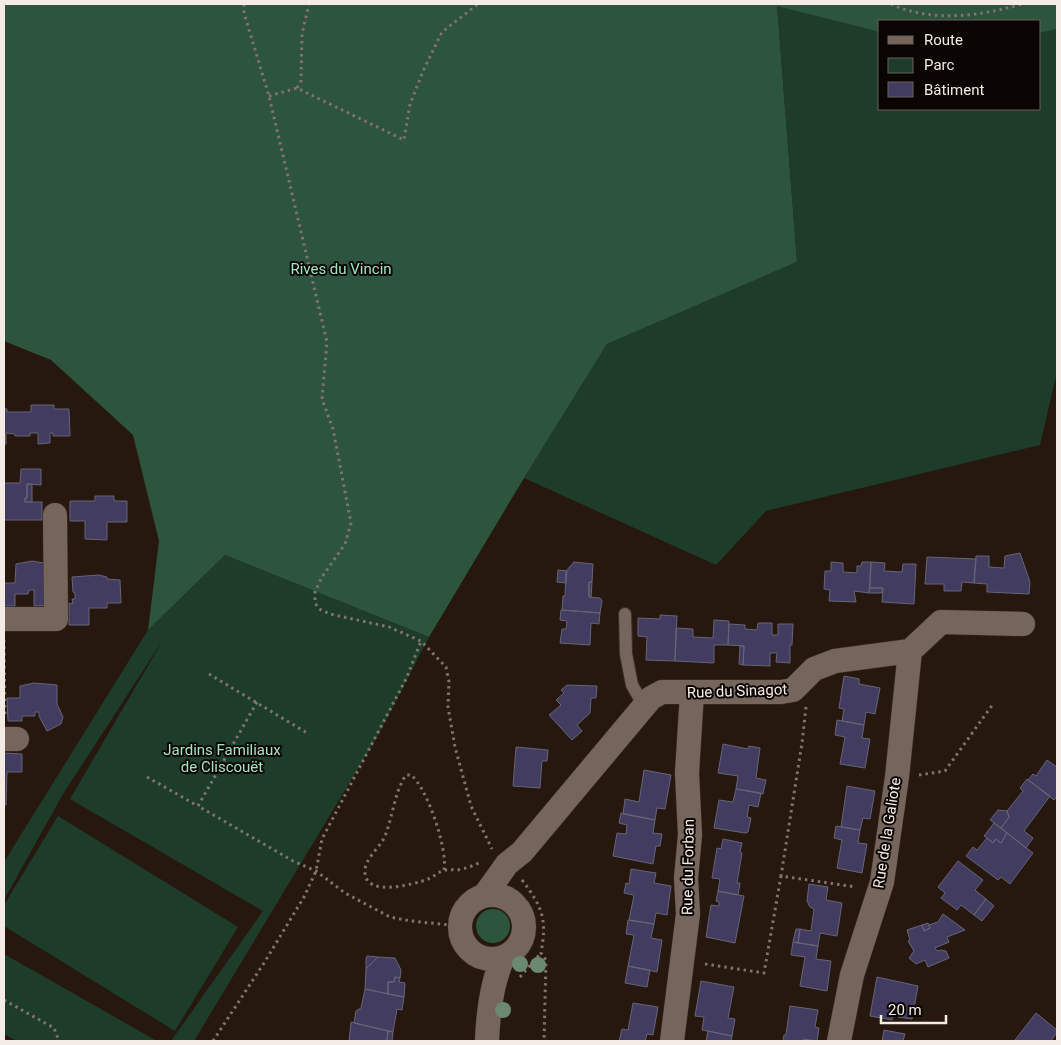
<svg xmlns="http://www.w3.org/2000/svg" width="1061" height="1045" font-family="Roboto,sans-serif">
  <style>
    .green { fill: #1e3c2a }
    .forest { fill: #2d543d }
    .building { fill: #423d60; stroke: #666476 }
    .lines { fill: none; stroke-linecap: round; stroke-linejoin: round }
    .lane-casing { stroke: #3c322f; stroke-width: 14 }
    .street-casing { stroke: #3c322f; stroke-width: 25 }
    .path { stroke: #81746d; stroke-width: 3; stroke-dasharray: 2.5 4; stroke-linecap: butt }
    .lane { stroke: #76655a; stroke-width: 12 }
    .street { stroke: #76655a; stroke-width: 24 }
    .tree { fill: #6a896e }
    .labels { text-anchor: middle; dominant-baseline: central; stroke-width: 4; stroke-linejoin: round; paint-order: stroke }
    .park-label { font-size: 15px; fill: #a2e5bb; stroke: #0a0503 }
    .street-label { font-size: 15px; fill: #f5ebe5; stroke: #0a0503 }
  </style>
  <rect width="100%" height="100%" fill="#26180f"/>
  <path class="green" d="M777 5 880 32V109H1040V33L1057 29V372L1040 445 766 511 716 565 524 478 607 344 797 262Z
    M225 555 429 637 380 732 194 1041H171L263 911 70 799 163 640 63 794 4 900V862L148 630Z
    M58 816 238 927 175 1031 4 926V905Z
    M4 954 157 1041H17L4 1034Z"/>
  <path class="forest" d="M4 4H1057V29L1040 33V21H880V32L777 6 797 262 607 344 524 478 429 637 225 555 148 630 159 541 133 435 51 360 4 341Z
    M476 926a17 17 0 1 1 34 0a17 17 0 1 1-34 0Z"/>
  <path class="building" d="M31 405H54V409H69L70 436H53V433H50V443L38 444V433H30V436H15V434L6 433V444H4V409H7V412H31Z
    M21 469H41V485L27 484V498H25V502H42V520H4V483H20Z
    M27 484H32V502H25V498H27Z
    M95 496H114V501H127V522H107V540L85 539V521H70V501H95Z
    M1020 553 1030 582 1029 594 987 592V584L974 583 976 556H989V567L1004 568 1005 556Z
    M927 557 976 559 974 583 962 582 961 591H944V584H925Z
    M32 561 50 564V605L34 606V590H29L28 594H15V606H4V583H15L16 564Z
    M574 562 593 564 592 582H589V597L600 598 602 600 600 613 562 610 563 596H565L566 571Z
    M831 562 843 563V572L857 573V566H861L862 562H871L869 593 854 591 856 602 829 601 830 590 824 589 825 571H831Z
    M871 562 885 563 884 571 902 572 903 564H916L914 604 882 602 883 588H870Z
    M558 570 567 571 566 583 557 582Z
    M99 575 107 577V579L120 580 121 603H107V608H89V625H69V603L73 604 72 599H75V593L73 592 72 577Z
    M589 582H592L591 598 589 597Z
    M870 588H883L882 593H869Z
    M561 610 600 613 599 624 591 623 590 645 560 643 562 629H566L567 621 560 620Z
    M660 615 677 616 675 661 646 660 647 637 638 636V618L660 619Z
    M714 620 729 621 728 645H714V663L675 661 676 628 693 629V637L713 638Z
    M758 623H772V635H778V624H793L792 645H790V663L776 662 777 653H770V666L743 665 744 646 728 645 729 624 745 625V629L757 630Z
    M740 646H744L743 665 739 664Z
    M844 676 859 679V684L880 688 875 714 866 712 864 725 842 721 844 709 839 708Z
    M34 683 57 685V704L63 717 61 724 47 731 39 716V712H35V716H22V721H8L7 698H20V686Z
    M567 685 597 686 596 698H591L590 713 577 725 582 731 572 740 549 715 561 705 556 700 564 693 561 690Z
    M837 720 864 725 862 738 870 739 865 768 840 764 845 737 835 735Z
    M723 744 748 749 749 746 760 748 756 778 766 780 763 794 736 789 738 776 718 773Z
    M516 747 548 750 547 761H542L540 788 513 786Z
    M4 753 22 754V772H7L6 805H4Z
    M1047 760 1057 767V796L1054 800 1028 780 1033 774 1036 776Z
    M644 770 671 775 665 809 657 808 655 820 623 814 625 799 639 802Z
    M1027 779 1050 796 1024 831 1033 838 1026 848 1001 828 1009 817 1007 811 1023 791 1020 788Z
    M847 786 875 791 870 819 863 818 860 830 841 827Z
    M736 789 761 793 758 807 749 805 747 817 751 818 748 832 745 833 714 828 719 800 733 802Z
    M998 810 1007 811 1009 817 1001 828 990 820Z
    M621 813 655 820 653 833 662 834 660 846H656L653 864 613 856 617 833 626 834 627 825 619 823Z
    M994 823 1007 833 1001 843 996 839 993 843 984 836Z
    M836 826 860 830 858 843 867 844 862 873 837 868 842 840 834 838Z
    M1007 833 1033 853 1010 884 1001 877 998 880 966 856 973 847 977 850 987 838 993 843 996 839 1001 843Z
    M723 839 742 843 740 852 742 853 737 883H740L738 895 718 891 720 879 712 878 717 848 721 849Z
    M958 861 983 880 975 890 986 899 974 915 961 905 957 910 941 898 945 893 938 887Z
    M631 869 656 873 654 883 671 886 667 915 656 913 654 924 629 920 634 895 624 893 626 883 629 884Z
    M809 884 828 887 826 900 842 903 837 936 820 933 818 946 798 943 800 929 811 931 814 909 810 907 807 901Z
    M718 891 744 896 735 943 706 937 711 905 719 906V902L716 901Z
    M986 899 994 906 982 921 974 915Z
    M943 914 965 930 947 937 949 942 935 948 937 951 940 950 946 951 949 958 928 967 925 960 916 964 909 958 914 951 908 941 910 940 907 930 922 925 924 931 930 928 929 925 938 922Z
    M628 920 654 924 651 938 662 940 657 972 628 966 634 935 626 934Z
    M928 923 930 928 924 931 922 925Z
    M796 929H800L798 943 793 942Z
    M793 942 818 946 816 959 831 961 827 991 800 986 805 957 791 955Z
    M367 956 378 957 366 969V959Z
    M378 957 395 958 401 970 400 978 395 977 394 982H388V994L365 989 366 969Z
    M628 966 650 970 647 987 625 983Z
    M395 977 400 978 399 982 405 983 404 997 388 994V982H394Z
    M877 977 918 986 912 1019 898 1017 899 1015 894 1014 892 1020 870 1016Z
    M701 981 734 987 728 1018 735 1019 732 1036 702 1030 704 1017 695 1016Z
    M365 989 404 997 402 1010 397 1009 393 1032 354 1023 356 1011 361 1008Z
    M633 1003 658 1007 653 1035 647 1034 645 1041H619L622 1029 628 1030Z
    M790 1006 818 1010 815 1027 819 1028 817 1041 803 1039V1041H783L784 1035H786Z
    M1036 1013 1057 1030V1032L1051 1041H1016L1015 1040Z
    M351 1022 388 1031 387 1041H349Z
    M884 1030 905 1034 903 1041H882Z
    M388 1031 393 1032 392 1041H387Z
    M708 1031 732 1036 731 1041H706Z"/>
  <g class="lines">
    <defs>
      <path id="lane" d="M625 614 626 654 632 685 644 706"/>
      <path id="street" d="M4 619H56L55 515
        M4 739H17
        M460 927a32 32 0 1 1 64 0a32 32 0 1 1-64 0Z
        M484 896 507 864 522 852 651 698 662 692H781L793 690 814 669 835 661 910 651 941 622 1023 624
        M487 1041C488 1015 492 982 503 958
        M672 1041 688 914 686 878 690 835 687 773 692 693
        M839 1041 852 975 882 882 897 777 910 651"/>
    </defs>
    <use href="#lane" class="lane-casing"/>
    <use href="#street" class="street-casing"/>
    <path class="path" d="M244 4V13L269 96 327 342 322 399 333 429 351 523 345 544 322 577 315 592V603L319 609 330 614 389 627 421 641 446 667 449 682 448 707 455 747 471 806 492 849
      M891 4C932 23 981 16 1022 4
      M297 88 301 81 302 34 309 4
      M269 96 297 88 404 140 410 104 424 69 442 32 478 4
      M4 640 5 716
      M209 674 307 733
      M257 702 198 806 293 861 316 871 345 893 390 917 411 921 460 926
      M806 707 802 743 781 876 856 887
      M919 775 945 771 993 704
      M147 777 198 806
      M444 870C448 850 427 787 411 775H406C394 793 393 816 385 836 380 848 364 859 365 872 365 898 415 884 428 879 434 877 439 871 445 870 449 869 453 870 457 870 465 869 472 866 479 863
      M522 880C543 908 547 919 541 953L546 960 544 1041
      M705 964 764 973 781 876
      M520 977 541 953
      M4 1000 54 1028 59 1041
      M213 1041 264 963 304 897 316 871 322 839 407 677 421 641"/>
    <use href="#lane" class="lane"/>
    <use href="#street" class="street"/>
  </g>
  <g class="tree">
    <circle cx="520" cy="964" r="8"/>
    <circle cx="538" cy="965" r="8"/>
    <circle cx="503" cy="1010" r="8"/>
  </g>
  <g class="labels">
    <g class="park-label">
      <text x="341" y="269">Rives du Vincin</text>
      <text x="222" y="750">Jardins Familiaux<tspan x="222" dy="17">de Cliscouët</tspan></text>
    </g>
    <g class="street-label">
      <text transform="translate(737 691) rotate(-2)">Rue du Sinagot</text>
      <text transform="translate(887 833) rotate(-81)">Rue de la Galiote</text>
      <text transform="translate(688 867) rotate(-89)">Rue du Forban</text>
    </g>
  </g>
  <rect width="1061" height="1045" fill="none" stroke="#f5ebe5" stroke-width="10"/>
  <rect x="878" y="20" width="162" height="90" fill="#0a0503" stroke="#68615d"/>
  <rect x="888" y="36" width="25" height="8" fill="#76655a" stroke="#68615d"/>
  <text x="924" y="45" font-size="15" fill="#f5ebe5">Route</text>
  <rect x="888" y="58" width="25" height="15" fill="#1e3c2a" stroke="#68615d"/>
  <text x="924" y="70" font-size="15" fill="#f5ebe5">Parc</text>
  <rect x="888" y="82" width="25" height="15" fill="#423d60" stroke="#68615d"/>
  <text x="924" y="95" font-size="15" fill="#f5ebe5">Bâtiment</text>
  <path d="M881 1015v8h65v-8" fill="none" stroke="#f5ebe5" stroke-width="2.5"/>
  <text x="888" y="1015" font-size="15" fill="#f5ebe5" stroke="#0a0503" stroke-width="4" paint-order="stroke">20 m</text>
</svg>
